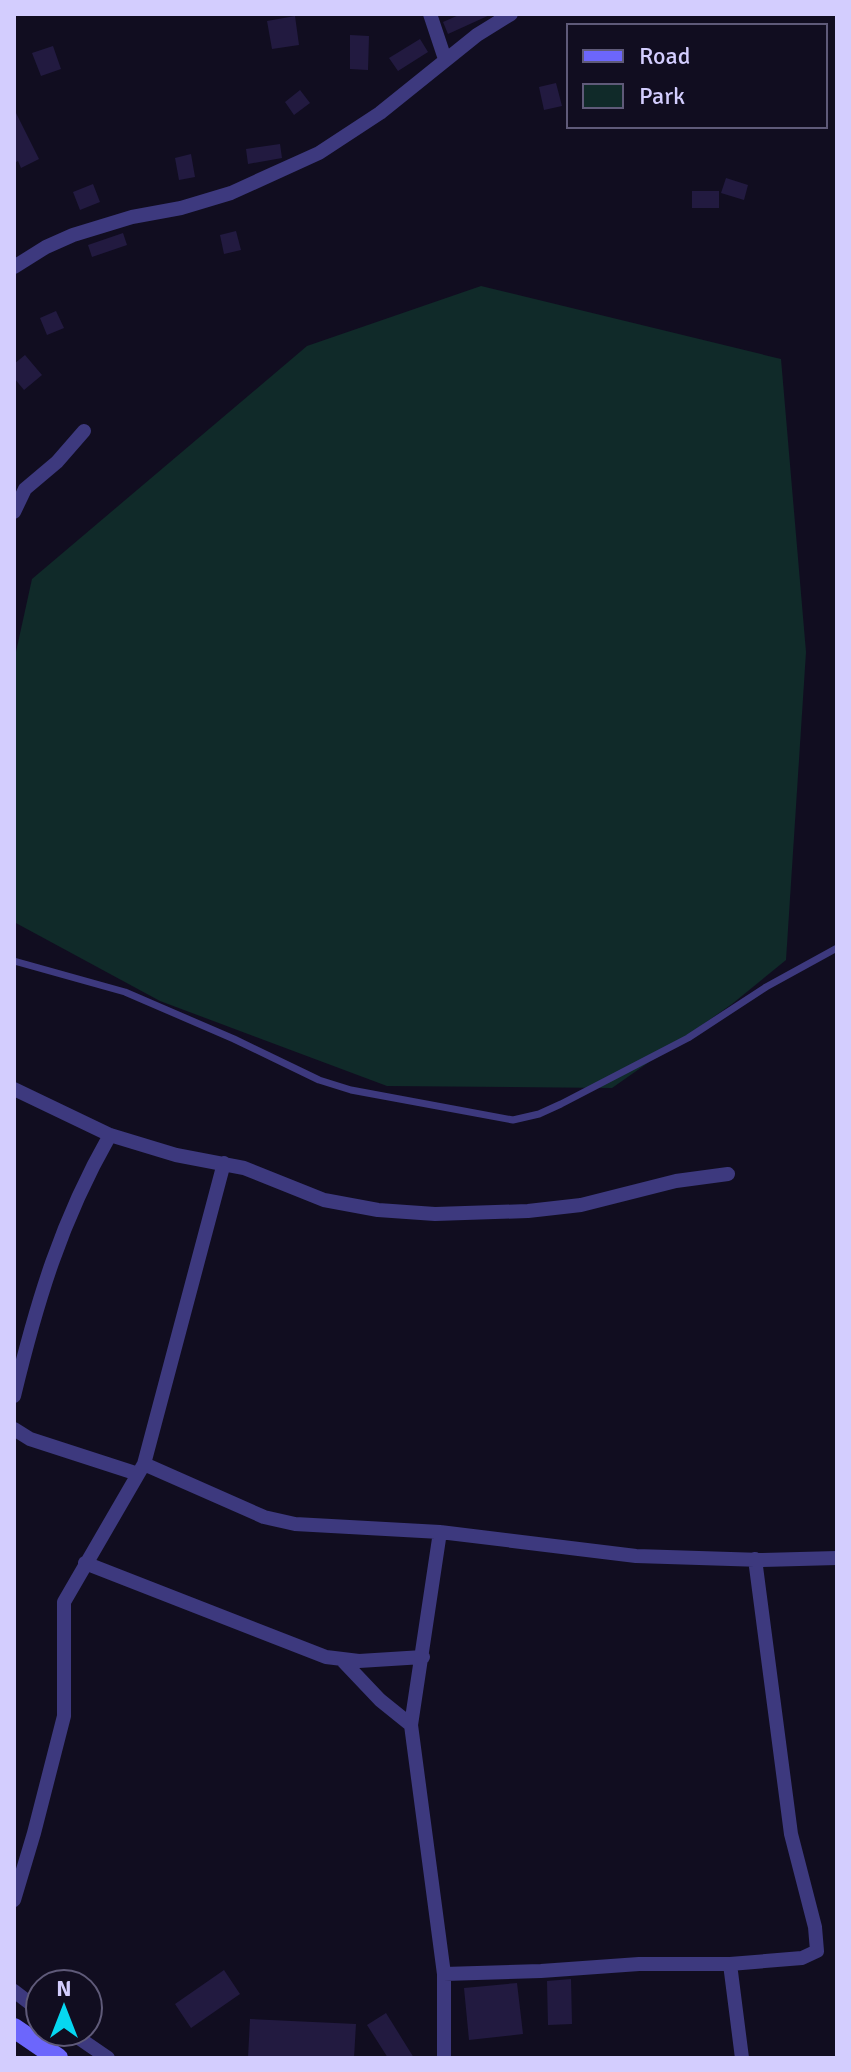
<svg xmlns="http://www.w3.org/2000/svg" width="851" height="2072" font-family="Signika,sans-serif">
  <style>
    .green { fill: #102a29 }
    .building { fill: #221a40 }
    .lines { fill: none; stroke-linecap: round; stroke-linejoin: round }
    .service { stroke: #3d397e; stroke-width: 7 }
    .minor { stroke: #3d397e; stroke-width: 14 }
    .secondary { stroke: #6c66fc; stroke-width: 20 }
  </style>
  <rect width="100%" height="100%" fill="#110d20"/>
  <path class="green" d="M481 286 781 359 806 652 786 960 732 1004 612 1088 387 1086 160 1001 14 922V661L32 579 307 346Z"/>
  <path class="building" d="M461 14H492L448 34 443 22Z
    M295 16 299 45 272 49 267 21Z
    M350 35 369 36 368 70 350 69Z
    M420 39 428 52 398 71 389 58Z
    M53 46 61 69 41 76 32 53Z
    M556 83 562 106 544 110 539 87Z
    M300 90 310 103 294 115 285 102Z
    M14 109 39 159 21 168 18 161 14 163Z
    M280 144 282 158 248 164 246 149Z
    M191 154 195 177 179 180 175 158Z
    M726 178 748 185 744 200 721 193Z
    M93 184 100 202 80 210 73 192Z
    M692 191H719V208H692Z
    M236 231 241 250 224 254 220 235Z
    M123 233 127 245 92 257 88 245Z
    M56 311 64 328 47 335 40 318Z
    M25 355 42 375 24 390 14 378V364Z
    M224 1970 240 1994 191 2028 175 2004Z
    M571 1979 572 2024 548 2025 547 1981Z
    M517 1983 523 2034 469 2040 464 1988Z
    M386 2013 414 2058H388L367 2025Z
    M250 2019 356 2024 354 2058H248Z"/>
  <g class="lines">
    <path class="service" d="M14 961 125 992 234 1039 319 1080 351 1090 513 1120 539 1114 561 1104 688 1038 766 987 837 948"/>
    <path class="minor" d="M430 14 445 59
      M14 267 46 247 73 235 132 217 181 208 231 193 319 153 380 113 477 35 511 14
      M14 512 25 489 57 462 84 431
      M14 1089 110 1135 176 1155 244 1168 324 1200 378 1210 435 1214 528 1211 581 1205 676 1181 728 1174
      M14 1396C37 1301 61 1221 110 1135
      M14 1429 30 1439 138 1474
      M144 1464 264 1517 295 1524 440 1532 636 1556 762 1560 837 1558
      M440 1532 411 1725 444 1974V2058
      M85 1563 326 1657 359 1661 423 1657
      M343 1661 380 1700 411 1725
      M14 1900 34 1833 64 1716V1602L144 1464 224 1163
      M730 1964 742 2058
      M444 1974 541 1971 639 1964H730L802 1958 817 1951 815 1927 791 1834 755 1559
      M14 1991 40 2011
      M70 2032 108 2058"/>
    <path class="secondary" d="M14 2028 58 2058"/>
  </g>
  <rect width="851" height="2072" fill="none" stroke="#d3cdfe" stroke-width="32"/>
  <rect x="567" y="24" width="260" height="104" fill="#110d20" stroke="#5f5a79" stroke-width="2"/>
  <rect x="583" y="50" width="40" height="12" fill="#6c66fc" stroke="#5f5a79" stroke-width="2"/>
  <text x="639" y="64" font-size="24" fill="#d3cdfe">Road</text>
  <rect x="583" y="84" width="40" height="24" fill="#102a29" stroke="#5f5a79" stroke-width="2"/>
  <text x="639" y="104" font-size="24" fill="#d3cdfe">Park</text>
  <g transform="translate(64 2008)"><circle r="38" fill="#110d20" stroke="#5f5a79" stroke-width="2"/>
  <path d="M0-6L14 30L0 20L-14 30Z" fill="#06d7f1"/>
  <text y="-12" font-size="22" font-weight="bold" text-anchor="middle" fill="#d3cdfe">N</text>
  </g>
</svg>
